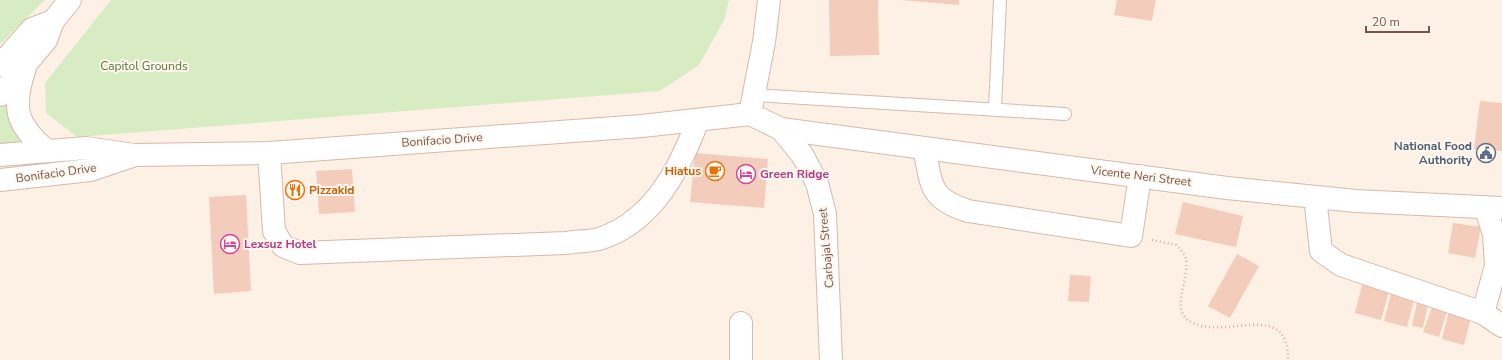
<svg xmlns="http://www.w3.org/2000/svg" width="1502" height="360" font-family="'Nunito Sans',sans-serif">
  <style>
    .green { fill: #d8ecc3 }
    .building { fill: #f4ccbc }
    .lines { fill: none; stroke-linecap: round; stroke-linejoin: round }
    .service-casing { stroke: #d2baad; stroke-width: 14 }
    .minor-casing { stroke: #d2baad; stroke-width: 24 }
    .tertiary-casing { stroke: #d2baad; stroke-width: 24 }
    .secondary-casing { stroke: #d5b9ab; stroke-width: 24 }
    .path { stroke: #d9af9e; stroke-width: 2.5; stroke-dasharray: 1 3; stroke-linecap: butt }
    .service { stroke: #fff; stroke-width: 12 }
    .minor { stroke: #fff; stroke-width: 22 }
    .tertiary { stroke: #fff; stroke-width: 22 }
    .secondary { stroke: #fff; stroke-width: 22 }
    .labels { text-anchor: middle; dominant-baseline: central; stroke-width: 4; stroke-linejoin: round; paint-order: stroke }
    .park-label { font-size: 12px; fill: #55793d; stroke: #fff6ed }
    .street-label { font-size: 12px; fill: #785549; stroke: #fff6ed }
    .service-label { font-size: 12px; font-weight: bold; fill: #4e5e75; stroke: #fff6ed; text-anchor: end }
    .food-label { font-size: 12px; font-weight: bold; fill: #c56008; stroke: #fff6ed; text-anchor: end }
    .hotel-label { font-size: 12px; font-weight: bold; fill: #b23c85; stroke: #fff6ed; text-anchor: start }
  </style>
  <rect width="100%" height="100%" fill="#fdf1e5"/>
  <path class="green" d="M0 0H45L0 44Z
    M111 0H729L724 20 699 65 660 91 77 137 46 113 45 83Z
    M5 103C11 125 15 133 32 148L0 150V109Z"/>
  <path class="building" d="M829 0H878L879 55 830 56Z
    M901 0H959V5Z
    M1117 0H1156L1152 21 1114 15Z
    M1480 101 1502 103V151L1474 149Z
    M695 153 768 159 764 208 690 202Z
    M352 169 355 212 319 214 316 171Z
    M246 195 251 291 214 294 209 197Z
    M1183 202 1243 216 1236 247 1175 234Z
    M1453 223 1481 227 1475 258 1448 253Z
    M1237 254 1259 266 1230 318 1208 306Z
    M1070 275 1091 276 1089 302 1068 301Z
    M1362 285 1389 291 1381 320 1355 313Z
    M1391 294 1414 300 1407 327 1384 321Z
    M1417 302 1428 304 1423 328 1412 326Z
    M1432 307 1447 311 1439 337 1423 332Z
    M1449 311 1471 317 1464 345 1442 339Z"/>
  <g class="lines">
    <defs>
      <path id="service" d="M754 95 1065 114
        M995 109 1000 0"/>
      <path id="minor" d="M781 129 1227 188 1356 201 1502 208
        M924 148C932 185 928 198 968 211L1131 236 1140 176
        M269 153 274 231 283 246 300 253 566 243C577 241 591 242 602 238 654 220 680 168 698 120
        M1315 197 1321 251 1341 265 1483 313 1502 326
        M1483 313 1496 266 1494 234 1485 207
        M741 323V360"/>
      <path id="tertiary" d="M750 114 781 129 803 156 817 183 825 214 831 360"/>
      <path id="secondary" d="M0 65 32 29 53 21
        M25 68C12 106 15 124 46 150
        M0 95 46 40 53 21 70 0
        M0 155 86 148 134 155 269 153 642 126 750 114 764 42 769 0
        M0 180 90 170 132 156"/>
    </defs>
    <use href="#service" class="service-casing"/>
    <use href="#minor" class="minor-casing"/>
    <use href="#tertiary" class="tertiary-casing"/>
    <use href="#secondary" class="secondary-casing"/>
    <path class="path" d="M1152 240 1176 245C1180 249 1185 254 1186 259 1190 278 1169 310 1191 322 1225 341 1289 298 1288 360"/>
    <use href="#service" class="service"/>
    <use href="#minor" class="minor"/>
    <use href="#tertiary" class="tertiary"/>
    <use href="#secondary" class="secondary"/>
  </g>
  <defs>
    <symbol id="civic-ring" viewBox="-11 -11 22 22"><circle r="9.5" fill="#fff6ed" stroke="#5c6f8a" stroke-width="1.5"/><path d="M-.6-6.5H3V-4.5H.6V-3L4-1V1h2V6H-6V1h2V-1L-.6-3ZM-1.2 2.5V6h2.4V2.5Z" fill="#5c6f8a"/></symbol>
    <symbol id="cafe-ring" viewBox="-11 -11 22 22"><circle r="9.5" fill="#fff6ed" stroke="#e8710a" stroke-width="1.5"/><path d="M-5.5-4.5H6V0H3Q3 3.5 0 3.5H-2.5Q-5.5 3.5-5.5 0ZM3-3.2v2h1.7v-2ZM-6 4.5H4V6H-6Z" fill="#e8710a"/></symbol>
    <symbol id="hotel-ring" viewBox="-11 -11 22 22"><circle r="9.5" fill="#fff6ed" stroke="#d1479c" stroke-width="1.5"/><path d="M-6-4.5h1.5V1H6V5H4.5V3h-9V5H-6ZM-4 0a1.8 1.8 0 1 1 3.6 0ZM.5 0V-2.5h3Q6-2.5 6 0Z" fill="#d1479c"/></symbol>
    <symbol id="restaurant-ring" viewBox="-11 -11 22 22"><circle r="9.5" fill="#fff6ed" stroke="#e8710a" stroke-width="1.5"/><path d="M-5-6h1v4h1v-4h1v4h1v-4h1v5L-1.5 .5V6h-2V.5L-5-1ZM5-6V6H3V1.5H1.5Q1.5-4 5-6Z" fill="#e8710a"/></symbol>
  </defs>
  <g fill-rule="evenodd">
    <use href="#civic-ring" x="1475" y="142" width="22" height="22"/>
    <use href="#cafe-ring" x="704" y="160" width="22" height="22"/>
    <use href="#hotel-ring" x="735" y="163" width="22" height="22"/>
    <use href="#restaurant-ring" x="284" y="179" width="22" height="22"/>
    <use href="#hotel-ring" x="219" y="233" width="22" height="22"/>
  </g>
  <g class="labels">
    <g class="park-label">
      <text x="144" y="66">Capitol Grounds</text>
    </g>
    <g class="street-label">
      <text transform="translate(442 140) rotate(-4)">Bonifacio Drive</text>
      <text transform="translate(56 173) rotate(-8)">Bonifacio Drive</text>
      <text transform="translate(1141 176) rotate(7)">Vicente Neri Street</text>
      <text transform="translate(826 248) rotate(-95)">Carbajal Street</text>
    </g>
    <g class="service-label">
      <text x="1472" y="146">National Food<tspan x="1472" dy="14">Authority</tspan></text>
    </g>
    <g class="food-label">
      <text x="701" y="171">Hiatus</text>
      <text x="309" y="190" text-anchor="start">Pizzakid</text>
    </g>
    <g class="hotel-label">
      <text x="760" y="174">Green Ridge</text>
      <text x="244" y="244">Lexsuz Hotel</text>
    </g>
  </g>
  <path d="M1366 26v6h63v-6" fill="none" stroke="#785549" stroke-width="2"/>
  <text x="1372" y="26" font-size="12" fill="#785549" stroke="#fff6ed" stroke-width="3" paint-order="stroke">20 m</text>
</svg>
